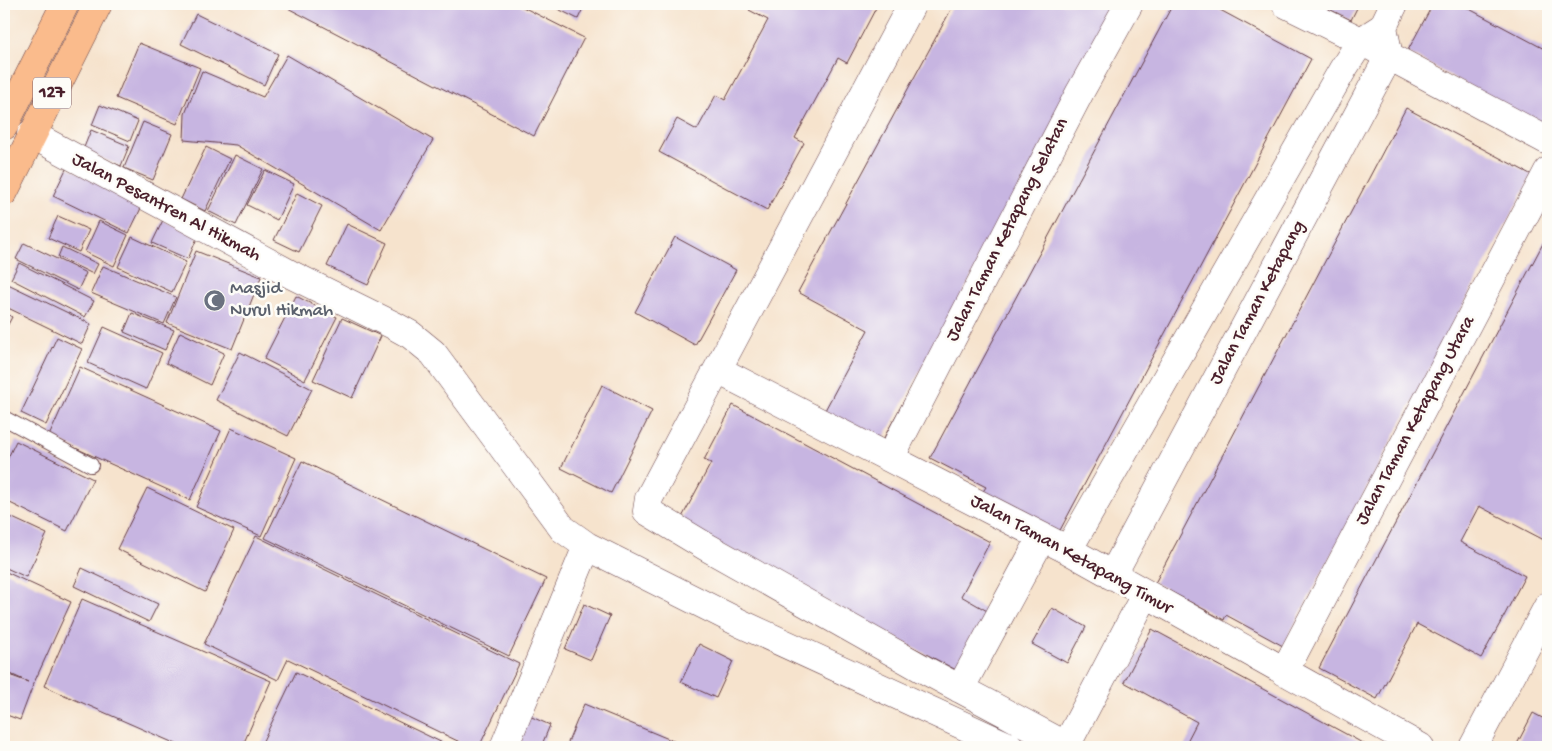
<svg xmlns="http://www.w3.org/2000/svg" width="1552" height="751" font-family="'Gochi Hand',sans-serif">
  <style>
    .building { fill: #c7b5e1 }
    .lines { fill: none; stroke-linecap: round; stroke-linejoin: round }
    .service-casing { stroke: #643c43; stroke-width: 16 }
    .minor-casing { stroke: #643c43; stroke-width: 29 }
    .primary-casing { stroke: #643c43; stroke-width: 29 }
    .service { stroke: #fff; stroke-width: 14 }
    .minor { stroke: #fff; stroke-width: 28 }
    .primary { stroke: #fabb8c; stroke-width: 28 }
    .labels { text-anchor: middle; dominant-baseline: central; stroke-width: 5; stroke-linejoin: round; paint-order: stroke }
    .shield { fill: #fdfcf7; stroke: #806168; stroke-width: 1 }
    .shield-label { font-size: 18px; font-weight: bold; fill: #4a1f2b }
    .street-label { font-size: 19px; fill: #4a1f2b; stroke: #fdfcf7 }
    .worship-label { font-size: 19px; fill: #5b616d; stroke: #fdfcf7; text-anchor: start }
  </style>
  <rect width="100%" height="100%" fill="#fdfcf7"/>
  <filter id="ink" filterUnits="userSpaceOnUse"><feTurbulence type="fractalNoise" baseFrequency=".02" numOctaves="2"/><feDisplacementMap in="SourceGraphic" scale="10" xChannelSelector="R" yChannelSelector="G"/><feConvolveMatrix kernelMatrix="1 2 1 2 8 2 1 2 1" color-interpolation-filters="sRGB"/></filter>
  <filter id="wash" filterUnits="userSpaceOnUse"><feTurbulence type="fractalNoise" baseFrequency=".0096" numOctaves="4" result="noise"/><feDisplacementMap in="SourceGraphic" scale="20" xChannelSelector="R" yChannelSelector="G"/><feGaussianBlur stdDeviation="1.12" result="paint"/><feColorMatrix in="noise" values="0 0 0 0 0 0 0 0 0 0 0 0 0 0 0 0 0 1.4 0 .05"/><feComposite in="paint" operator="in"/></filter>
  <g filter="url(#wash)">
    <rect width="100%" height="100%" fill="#f6e3cd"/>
    <g id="blocks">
      <path class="building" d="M280 4H517L584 38 534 136Z
        M548 4H585L578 19Z
        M753 4H878L847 63 838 58 795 138 804 143 767 210 659 152 677 119 697 130 716 95 725 100 768 20 749 10Z
        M954 4H1120L881 443 824 412 868 330 798 292Z
        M1173 4H1209L1311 59 1058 534 982 493 986 487 930 458Z
        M1319 4H1359L1351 20Z
        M1433 4H1460L1548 51V129L1407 52Z
        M196 14 278 54 264 85 181 44Z
        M139 43 200 68 177 124 116 98Z
        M287 55 433 140 381 230 236 145 184 140 185 114 202 71 263 97Z
        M100 105 138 121 130 141 92 125Z
        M1406 108 1532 175 1283 646 1226 615 1224 620 1155 583Z
        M143 122 172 134 153 180 124 168Z
        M91 130 129 146 121 166 83 150Z
        M206 147 230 159 205 211 181 199Z
        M235 155 263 169 236 225 208 211Z
        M67 167 143 204 129 233 53 196Z
        M265 170 294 184 277 220 247 205Z
        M297 193 322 206 299 252 274 240Z
        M58 216 89 230 79 252 48 238Z
        M163 220 198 236 188 259 152 243Z
        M99 221 128 235 114 266 85 252Z
        M347 224 387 243 368 285 327 266Z
        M1548 234V532L1544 540 1479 506 1460 542 1525 576 1503 618 1481 658 1417 624 1377 699 1319 668Z
        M132 237 186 262 172 292 118 267Z
        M675 237 736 270 695 345 635 312Z
        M24 243 86 273 78 290 16 259Z
        M62 247 98 264 93 274 58 257Z
        M196 251 261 277 232 349 167 323Z
        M19 263 94 301 85 317 11 279Z
        M103 266 176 297 164 324 91 293Z
        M8 284 91 324 82 344 4 306V293Z
        M296 296 337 317 305 380 264 359Z
        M4 312 12 317 4 332Z
        M132 313 174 330 165 350 124 332Z
        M342 318 381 336 352 398 313 380Z
        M104 327 162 353 146 389 88 363Z
        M180 332 224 353 210 385 166 363Z
        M57 337 82 349 46 425 21 413Z
        M240 352 312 389 288 436 216 400Z
        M80 367 221 431 190 500 49 436Z
        M602 385 652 411 611 493 561 468Z
        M733 405 990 542 961 596 989 612 958 671 679 523 711 463 704 460Z
        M231 428 296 458 261 536 196 507Z
        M16 441 93 479 67 531 4 500V466Z
        M302 461 546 579 509 656 265 538Z
        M147 488 234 530 205 592 117 549Z
        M4 514 47 534 26 577 4 567Z
        M256 536 519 664 479 747H470L288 659 278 680 204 644Z
        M82 568 158 604 149 622 74 586Z
        M4 571 71 602 33 685 20 720 4 714V673L28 682 4 671Z
        M82 599 271 681 242 747H183L44 686Z
        M584 604 610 616 591 660 565 649Z
        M1052 608 1086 627 1067 663 1032 644Z
        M1152 629 1357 740 1369 747H1184L1197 722 1124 682Z
        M699 644 733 661 716 698 681 682Z
        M296 672 451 747H260Z
        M584 704 688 747H566Z
        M1533 713 1548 721V747H1517L1516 746Z
        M527 715 550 725 541 747H514Z"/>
    </g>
  </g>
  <g filter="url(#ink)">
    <use href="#blocks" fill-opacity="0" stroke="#643c43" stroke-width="1"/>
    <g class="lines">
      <defs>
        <path id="service" d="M4 418 91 465"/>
        <path id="minor" d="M912 4 649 498 647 511 705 546 923 669 1069 747
          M1286 4 1361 41 1548 141
          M31 134 292 275 393 325 411 335 433 353 563 529 587 546 742 624 1010 747
          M718 370 1068 550 1420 747
          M890 458 1080 92 1129 4
          M1068 550 1343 69 1361 41 1383 27 1394 4
          M1112 576 1389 56 1383 27
          M1284 672 1548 171
          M960 689 1042 537
          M1066 746 1145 595
          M504 747 587 546
          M1473 747 1548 606"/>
        <path id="primary" d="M4 126 65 4
          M4 192 98 4"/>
      </defs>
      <use href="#service" class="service-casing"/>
      <use href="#minor" class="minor-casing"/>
      <use href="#primary" class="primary-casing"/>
      <use href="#service" class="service"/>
      <use href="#minor" class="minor"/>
      <use href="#primary" class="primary"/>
    </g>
  </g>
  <defs>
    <symbol id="mosque-disc" viewBox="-11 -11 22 22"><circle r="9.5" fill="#6b7280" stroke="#fdfcf7"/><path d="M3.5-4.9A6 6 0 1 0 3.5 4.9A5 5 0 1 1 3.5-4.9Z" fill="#fff"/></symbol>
  </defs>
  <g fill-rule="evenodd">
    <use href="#mosque-disc" x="202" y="288" width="25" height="25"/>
  </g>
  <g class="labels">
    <rect class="shield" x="33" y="77.5" width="38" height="31" rx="4"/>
    <g class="shield-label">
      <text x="52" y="93">127</text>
    </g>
    <g class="street-label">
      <text transform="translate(166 208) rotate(28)">Jalan Pesantren Al Hikmah</text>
      <text transform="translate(1008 230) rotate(-63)">Jalan Taman Ketapang Selatan</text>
      <text transform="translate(1258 303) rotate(-62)">Jalan Taman Ketapang</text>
      <text transform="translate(1416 421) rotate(-62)">Jalan Taman Ketapang Utara</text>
      <text transform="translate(1071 555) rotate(29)">Jalan Taman Ketapang Timur</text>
    </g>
    <g class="worship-label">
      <text x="230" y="289">Masjid<tspan x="230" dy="22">Nurul Hikmah</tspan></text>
    </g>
  </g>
  <rect width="1552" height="751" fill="none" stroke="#fdfcf7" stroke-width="20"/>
</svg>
